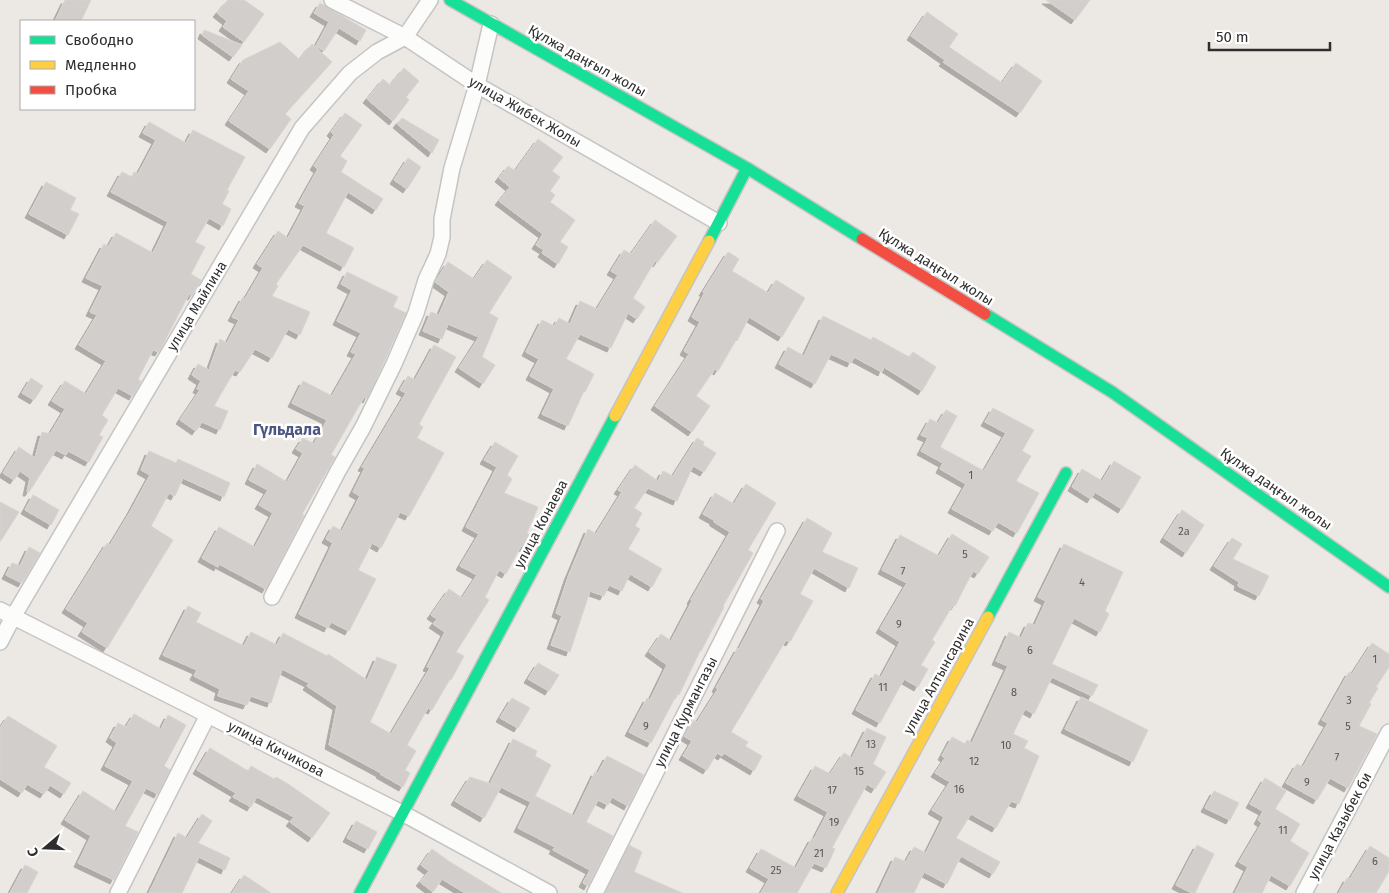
<svg xmlns="http://www.w3.org/2000/svg" width="1389" height="893" font-family="'Fira Sans',sans-serif">
  <style>
    .building { fill: #d1cecb; stroke: #d7d4d0; filter: url(#shadow) }
    .lines { fill: none; stroke-linecap: round; stroke-linejoin: round }
    .street-casing { stroke: #c5c4c5; stroke-width: 18 }
    .fast-casing { stroke: #c5c4c5; stroke-width: 14 }
    .slow-casing { stroke: #c5c4c5; stroke-width: 14 }
    .jam-casing { stroke: #c5c4c5; stroke-width: 14 }
    .street { stroke: #fcfcfb; stroke-width: 15 }
    .fast { stroke: #16e098; stroke-width: 11 }
    .slow { stroke: #ffcf43; stroke-width: 11 }
    .jam { stroke: #f24e42; stroke-width: 11 }
    .labels { text-anchor: middle; dominant-baseline: central; stroke-width: 5; stroke-linejoin: round; paint-order: stroke }
    .number-label { font-size: 11px; fill: #585857 }
    .street-label { font-size: 14px; fill: #2e2e2e; stroke: #fff }
    .quarter-label { font-size: 16px; font-weight: bold; fill: #4d5680; stroke: #fff }
  </style>
  <defs>
    <filter id="shadow"><feDropShadow dx="-4" dy="4" stdDeviation="0" flood-color="#0004"/></filter>
  </defs>
  <rect width="100%" height="100%" fill="#ece8e4"/>
  <path class="building" d="M65 0H91L81 21H55Z
    M228 0H244L264 14 244 42 223 27 227 21 217 13Z
    M1046 0H1090L1075 20Z
    M320 3 366 30 360 41 339 28 324 51 316 46 329 22 314 13Z
    M927 12 958 34 949 47 1002 83 1016 63 1042 81 1020 113 943 62 945 60 911 36Z
    M204 30 242 45 233 57 202 35Z
    M280 42 299 59 312 44 332 62 285 114 291 119 270 149 229 121 249 91 231 79 243 60Z
    M404 68 419 81 406 97 409 100 393 121 367 99 383 79 390 85Z
    M345 113 362 125 340 156 347 161 341 172 383 199 376 210 348 192 326 233 354 248 344 267 303 245 276 284 278 286 272 296 310 312 300 335 288 329 272 358 255 349 240 372 235 370 214 406 228 411 220 430 202 422 196 431 180 420 200 390 197 389 201 381 192 375 198 364 209 370 220 339 227 343 239 320 232 317 243 297 245 299 263 268 257 264 278 231 288 238 305 206 299 203 318 169 314 166 334 135 331 132Z
    M402 118 439 140 432 153 397 124Z
    M149 122 186 143 193 130 245 157 227 190 229 191 222 204 231 209 223 226 209 218 195 242 205 247 191 274 201 280 192 296 189 294 159 352 153 350 138 379 141 381 133 396 118 388 102 415 108 420 99 435 103 437 89 462 68 451 66 455 56 450 29 492H27L30 478 20 471 14 480 3 473 19 447 35 458 42 432 50 434 65 409 52 401 65 381 86 394 106 361 79 345 97 315 90 312 103 286 86 278 104 244 108 247 116 233 153 253 168 222 111 192 122 172 132 177 134 172 138 174 156 140 143 133Z
    M538 139 563 157 552 171 560 177 550 191 555 195 550 202 575 220 560 242 568 247 558 264 542 253 544 250 536 245 543 234 499 201 510 187 499 178 508 166 515 171Z
    M408 158 421 167 407 189 394 180Z
    M46 182 76 198 70 210 79 214 68 235 29 214Z
    M655 220 677 236 657 263 655 261 633 298 645 307 637 319 628 313 611 348 580 334 566 359 594 374 585 392 584 391 568 426 542 414 554 389 530 376 539 359 526 352 542 320 554 326 559 318 570 324 580 301 597 309 618 275 611 271 624 250 631 254Z
    M728 252 739 259 732 271 768 293 776 280 805 298 782 337 749 317 737 341 736 340 718 371 715 369 696 396 710 406 692 432 655 406 689 354 684 351 700 322 692 317 705 292H703Z
    M487 260 512 277 489 313 498 318 482 357 495 365 483 384 459 368 479 337 448 324 442 339 423 331 431 312 439 315 449 292 435 282 448 262 474 279Z
    M347 272 398 297 393 307 406 313 385 360 367 399 364 397 331 455 335 457 302 514 304 515 266 589 219 564 218 567 202 558 219 527 255 547 273 513 259 505 268 490 249 480 257 464 287 482 303 453 296 449 303 438 314 444 327 420 292 403 303 381 332 396 356 354 351 352 361 333 337 321 352 290 341 284Z
    M823 316 871 340 873 337 909 357 913 352 936 367 922 391 884 367 882 372 854 357 851 363 831 354 815 384 779 364 788 347 804 356Z
    M434 345 456 357 419 424 423 427 417 438 444 453 409 516 400 512 381 548 372 543 358 570 376 579 349 631 331 622 328 628 299 614 333 543 326 539 333 526 342 531 360 496 353 492 365 468 362 467 406 393 400 390 408 376 415 380Z
    M31 378 43 386 34 400 22 393Z
    M993 408 1034 430 1022 451 1031 456 1016 481 1039 493 1017 533 998 522 993 531 952 509 966 484 940 469 943 463 921 451 928 438 921 435 930 419 938 423 946 410 957 416 940 447 984 471 1006 433 985 422Z
    M697 438 704 442 703 445 716 453 704 472 693 466 677 501 648 488 634 508 642 513 635 526 640 529 628 549 662 569 652 587 630 574 622 591 609 585 604 596 590 591 570 652 551 645 562 616 556 613 568 577 588 529 596 534 622 492 618 490 635 465 658 481 663 471 673 476Z
    M495 442 518 456 507 475 512 479 504 493 538 507 527 533 533 537 527 549 521 546 506 574 499 570 485 597 489 600 456 652 464 656 451 680 450 679 432 710 428 708 407 745 416 751 405 770 410 773 403 787 380 774 381 773 329 745 337 706 307 686 309 683 282 669 271 703 251 696 247 705 218 696 220 689 194 676 197 670 163 655 188 606 201 613 196 622 244 646 251 632 277 645 283 633 327 656 328 654 367 680 377 657 397 665 370 722 391 734 430 668 427 667 445 632 433 624 437 619 431 615 449 589 462 598 477 575 460 566 479 534 466 527 497 467 484 460Z
    M149 451 176 463 178 459 230 483 224 497 183 478 175 496 169 493 151 526 173 540 107 648 82 632 88 623 66 609 107 543 110 545 130 512 150 475 141 470Z
    M1114 461 1141 477 1122 509 1095 492 1091 499 1072 487 1082 469 1102 481Z
    M746 484 776 503 748 550 753 553 723 606 724 607 701 651H700L679 695 677 694 651 743 629 732 647 698 650 700 667 665 649 652 661 634 671 641 692 601 691 600 730 532 714 522V520L703 514 715 493 734 504Z
    M33 495 59 510 51 525 25 510Z
    M0 502 19 512 0 542Z
    M1182 510 1204 525 1186 553 1164 538Z
    M807 518 832 533 822 552 858 568 849 588 814 568 800 594 813 601 790 642 786 640 731 732 748 742 745 746 762 756 754 771 724 753 722 756 717 753 707 770 683 756 692 741 684 736 694 720 697 722 718 689 716 688 738 648 739 649 764 601 761 599Z
    M952 534 989 557 978 574 973 571 955 606 953 605 932 640 935 642 921 665 928 669 918 687 904 679 880 723 856 710 875 674 881 677 900 642 880 629 907 583 882 570 900 535 939 556Z
    M1232 538 1242 544 1233 559 1269 576 1259 596 1238 586 1239 582 1214 566Z
    M1064 544 1123 572 1105 611 1109 614 1100 632 1074 618 1052 664 1098 685 1092 696 1052 677 1034 714 1025 709 1013 734 1028 741 1024 748 1039 756 1019 804 1011 801 996 828 971 814 956 838 1000 862 993 874 961 856 947 884 924 872 914 893H878L895 857 906 862 914 847 926 853 944 817 932 810 950 782 935 773 945 758 942 756 952 737 965 744 967 740 972 743 1008 666 996 661 1009 632 1021 638 1028 623 1035 625 1046 601 1038 597Z
    M29 547 40 553 22 583 6 575 12 563 20 566Z
    M1372 643 1389 654V667L1376 687 1378 688 1369 703 1371 704 1359 726 1377 734 1348 788 1330 778 1317 800 1286 783 1297 764 1303 767 1328 723 1322 720 1349 672 1352 674Z
    M538 663 559 675 549 691 528 679Z
    M1081 697 1148 730 1133 762 1065 729Z
    M512 698 530 708 518 728 500 718Z
    M134 714 161 729 168 715 186 725 164 766 170 770 158 794 146 788 125 826 138 832 114 880 78 863 91 836 65 820 83 791 116 812 133 781 105 766 117 743 110 738 118 723 126 727Z
    M8 716 57 746 44 767 71 783 64 794 50 785 44 794 27 784 22 793 0 779V728Z
    M867 728 886 737 873 764 886 772 875 789 867 784 832 848 835 849 826 868 814 863 797 893H761L769 879 750 868 761 849 796 868 812 838 814 839 828 812 798 796 815 766 830 774 844 753 852 758Z
    M513 739 537 751 535 756 551 765 535 796 574 816 595 772 598 773 607 756 644 775 628 806 612 797 608 805 598 800 586 822 613 836 588 886 583 883 590 870 553 850 555 847 518 828 531 802 491 782Z
    M210 748 248 771 251 766 274 779 276 777 288 784 330 813 312 838 290 822 294 817 257 797 251 807 233 797 236 793 197 770Z
    M470 777 501 787 484 818 455 801Z
    M1265 778 1286 791 1275 809 1300 824 1290 841 1309 853 1290 886 1271 875 1262 893H1235L1248 867 1239 862 1262 823 1258 820 1263 811 1250 804Z
    M1214 791 1239 803 1230 820 1205 808Z
    M202 814 212 821 198 843 230 858 225 870 199 857 182 893H149L178 833 187 838Z
    M356 821 377 832 368 849 347 838Z
    M629 845 642 852 634 872 682 893H605Z
    M1197 845 1214 854 1195 893H1192L1176 885Z
    M1370 846 1389 858V871L1376 893H1377H1339L1347 878 1350 879Z
    M432 849 450 862 501 893H465L442 879 433 892 420 882 429 871 421 865Z
    M25 865 38 872 27 893H10Z
    M244 875 271 893H232Z"/>
  <g class="lines">
    <defs>
      <path id="street" d="M332 0 405 37 477 85 719 223
        M272 597 338 471 363 427 394 364 416 313 426 280 438 254 442 237V219L452 168 477 85 491 24
        M0 610 404 814 549 893
        M0 642 13 617 302 128 350 73 377 52 405 37 430 0
        M118 893 208 715
        M595 893 777 531
        M1304 893 1389 732"/>
      <path id="fast" d="M450 0 747 168 862 239
        M709 241 747 168
        M985 314 1112 392 1389 587
        M988 617 1066 473
        M360 893 615 416"/>
      <path id="slow" d="M615 416 709 241
        M837 893 988 617"/>
      <path id="jam" d="M862 239 985 314"/>
    </defs>
    <use href="#street" class="street-casing"/>
    <use href="#fast" class="fast-casing"/>
    <use href="#slow" class="slow-casing"/>
    <use href="#jam" class="jam-casing"/>
    <use href="#street" class="street"/>
    <use href="#fast" class="fast"/>
    <use href="#slow" class="slow"/>
    <use href="#jam" class="jam"/>
  </g>
  <g class="labels">
    <g class="number-label">
      <text x="971" y="475">1</text>
      <text x="1184" y="531">2а</text>
      <text x="965" y="554">5</text>
      <text x="903" y="571">7</text>
      <text x="1082" y="582">4</text>
      <text x="899" y="624">9</text>
      <text x="1030" y="650">6</text>
      <text x="1375" y="659">1</text>
      <text x="883" y="687">11</text>
      <text x="1014" y="692">8</text>
      <text x="1349" y="700">3</text>
      <text x="646" y="726">9</text>
      <text x="1348" y="726">5</text>
      <text x="871" y="744">13</text>
      <text x="1006" y="745">10</text>
      <text x="1337" y="757">7</text>
      <text x="974" y="761">12</text>
      <text x="859" y="771">15</text>
      <text x="1307" y="782">9</text>
      <text x="959" y="789">16</text>
      <text x="832" y="790">17</text>
      <text x="834" y="822">19</text>
      <text x="1283" y="830">11</text>
      <text x="819" y="853">21</text>
      <text x="1375" y="861">6</text>
      <text x="776" y="870">25</text>
    </g>
    <g class="street-label">
      <text transform="translate(587 61) rotate(29)">Құлжа даңғыл жолы</text>
      <text transform="translate(525 112) rotate(30)">улица Жибек Жолы</text>
      <text transform="translate(936 267) rotate(32)">Құлжа даңғыл жолы</text>
      <text transform="translate(197 306) rotate(-59)">улица Майлина</text>
      <text transform="translate(1276 489) rotate(35)">Құлжа даңғыл жолы</text>
      <text transform="translate(541 524) rotate(-62)">улица Конаева</text>
      <text transform="translate(939 676) rotate(-61)">улица Алтынсарина</text>
      <text transform="translate(686 712) rotate(-63)">улица Курмангазы</text>
      <text transform="translate(276 749) rotate(27)">улица Кичикова</text>
      <text transform="translate(1340 826) rotate(-62)">улица Казыбек би</text>
    </g>
    <g class="quarter-label">
      <text x="287" y="429">Гүльдала</text>
    </g>
  </g>
  <rect x="20" y="20" width="175" height="90" fill="#ffffff" stroke="#ababab"/>
  <rect x="30" y="36" width="25" height="8" fill="#16e098" stroke="#ababab"/>
  <text x="65" y="45" font-size="15" fill="#2e2e2e">Свободно</text>
  <rect x="30" y="61" width="25" height="8" fill="#ffcf43" stroke="#ababab"/>
  <text x="65" y="70" font-size="15" fill="#2e2e2e">Медленно</text>
  <rect x="30" y="86" width="25" height="8" fill="#f24e42" stroke="#ababab"/>
  <text x="65" y="95" font-size="15" fill="#2e2e2e">Пробка</text>
  <g transform="translate(45 848) rotate(251)" stroke="#ffffff" stroke-width="4" paint-order="stroke">
  <path d="M0-4L9 19L0 12L-9 19Z" fill="#2e2e2e"/>
  <text y="-8" font-size="14" font-weight="bold" text-anchor="middle" fill="#2e2e2e">С</text>
  </g>
  <path d="M1209 42v8h121v-8" fill="none" stroke="#2e2e2e" stroke-width="2.5"/>
  <text x="1216" y="42" font-size="15" fill="#2e2e2e" stroke="#ffffff" stroke-width="4" paint-order="stroke">50 m</text>
</svg>
